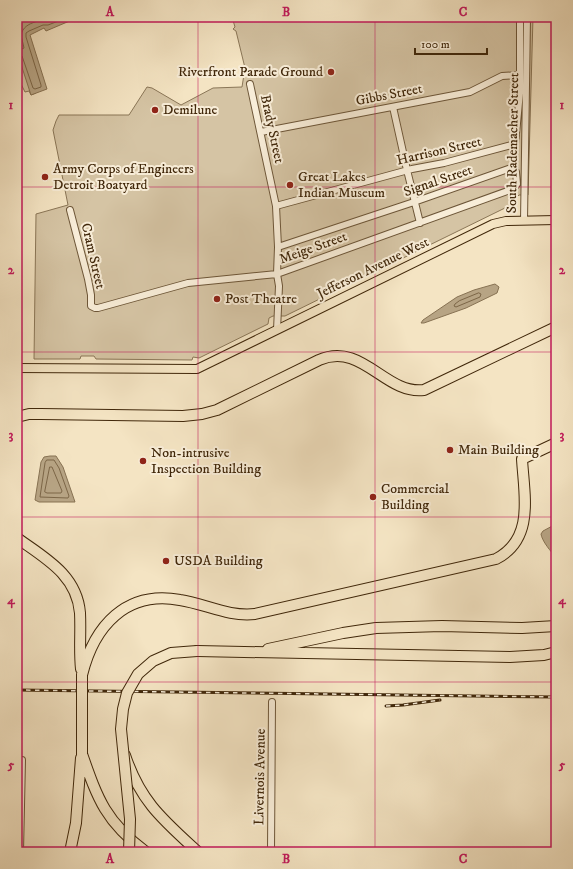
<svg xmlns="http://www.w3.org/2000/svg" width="573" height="869" font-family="'IM FELL DW Pica',serif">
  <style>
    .green { fill: #d5c4a4; stroke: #8a7657 }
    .water { fill: #b7a484; stroke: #877253 }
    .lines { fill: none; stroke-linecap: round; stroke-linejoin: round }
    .shore { stroke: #7c6647; stroke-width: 1 }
    .minor-casing { stroke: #6d5638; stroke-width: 8 }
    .major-casing { stroke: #40270a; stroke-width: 10 }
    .highway-casing { stroke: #40270a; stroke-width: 12 }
    .minor { stroke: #f8edd8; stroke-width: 6 }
    .major { stroke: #f4e4c3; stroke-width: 8 }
    .highway { stroke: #f4e4c3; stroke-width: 10 }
    .rail-casing { stroke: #40270a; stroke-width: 3 }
    .rail { stroke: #f8edd8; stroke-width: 1.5; stroke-dasharray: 4.5; stroke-linecap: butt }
    .highway-bridge-casing { stroke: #40270a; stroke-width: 12; stroke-linecap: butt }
    .highway-bridge { stroke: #f4e4c3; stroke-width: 10 }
    .grid { fill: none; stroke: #c2185b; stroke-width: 1; stroke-opacity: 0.55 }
    .poi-dot { fill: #8f2418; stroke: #f8edd8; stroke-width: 1.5 }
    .labels { text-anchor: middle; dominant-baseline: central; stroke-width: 4; stroke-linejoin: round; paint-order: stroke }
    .poi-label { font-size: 14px; fill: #40270a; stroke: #f8edd8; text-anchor: start }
    .street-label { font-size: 14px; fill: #40270a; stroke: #f8edd8 }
    .neatline { fill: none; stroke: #c2185b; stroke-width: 1.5 }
    .grid-label { font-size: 13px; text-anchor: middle; font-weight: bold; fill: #c2185b }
  </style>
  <rect width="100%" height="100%" fill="#f4e4c3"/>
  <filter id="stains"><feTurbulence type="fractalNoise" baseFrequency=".005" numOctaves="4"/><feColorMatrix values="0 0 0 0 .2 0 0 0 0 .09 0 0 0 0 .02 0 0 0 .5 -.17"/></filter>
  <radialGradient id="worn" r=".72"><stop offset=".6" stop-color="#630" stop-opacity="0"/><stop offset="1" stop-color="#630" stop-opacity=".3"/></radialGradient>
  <path class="green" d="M232 17H533L528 195H519L507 207 285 316H273L269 318 268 324 199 358 193 357 192 360 96 359 94 356H81L80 359H34L36 214 68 205 53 130 56 121 59 115H129L147 87 152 88 181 105 213 88 242 87 245 68 236 31 233 29 235 27Z
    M17 52 21 63 36 93 31 95 29 91 25 92 17 76Z"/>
  <path class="water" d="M17 17H79L46 31 44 28 30 35 47 89 31 95 17 52Z
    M495 284 499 287 497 293 466 308 424 323H421L423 320 457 297 474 290Z
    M50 456H56L63 467 75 502H39L35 500 41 462 44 457Z
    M556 524V557C551 552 542 541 541 534L543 531Z"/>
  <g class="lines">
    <path class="shore" d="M17 49H22L24 48 21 35C24 20 45 21 55 17
      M17 54H20L22 56 33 88 35 89 41 87V85L26 37V33L29 31 43 25H48L69 17
      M479 293 481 294 480 297 456 307 454 306 455 304 459 301Z
      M47 460H54L59 468 69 496 68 498 40 497 45 463Z
      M50 467H52L62 491 61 493H47L45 492Z"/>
    <defs>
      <path id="minor" d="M250 84 276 206 278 247 277 274 279 286 277 330
        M393 107 407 170 420 223
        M261 132 470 92 502 76 520 75
        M276 206 412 169 444 163 515 144 520 92V17
        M70 210 88 279 91 295V306L95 308H98L188 283 277 274 513 189 517 184 516 172 514 168H511L414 202 278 247
        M524 221 527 17
        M20 852 22 760
        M271 852 272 702"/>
      <path id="major" d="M17 368 197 369 493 224 506 221 556 220"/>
      <path id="highway" d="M17 417 29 414H41L183 416 202 414 217 410 319 360C362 341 385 395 424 390L556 327
        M17 538C45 558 77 575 80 613 81 632 79 650 81 669
        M268 649 343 633 376 628 442 626 522 628 556 626
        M197 651 510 657 544 655 556 652
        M82 675C94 626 126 590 180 600 206 604 228 617 255 614L496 559C535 539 524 495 522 459L556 443
        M82 754C98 800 106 822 146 852
        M125 755C140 801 163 820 198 852
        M70 852 76 823 81 758"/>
    </defs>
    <use href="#minor" class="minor-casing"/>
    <use href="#major" class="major-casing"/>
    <use href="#highway" class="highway-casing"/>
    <use href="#minor" class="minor"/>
    <use href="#major" class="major"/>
    <use href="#highway" class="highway"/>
    <defs>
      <path id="rail" d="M17 690 556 697
        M386 706 403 705 440 700"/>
    </defs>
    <use href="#rail" class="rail-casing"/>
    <use href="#rail" class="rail"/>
    <defs>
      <path id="highway-bridge" d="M82 754V675
        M129 852 130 819 121 729 123 709 127 693 138 674 153 661 171 653 197 651"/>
    </defs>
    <use href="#highway-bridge" class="highway-bridge-casing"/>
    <use href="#highway-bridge" class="highway-bridge"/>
  </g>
  <path class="grid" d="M198 17V852M375 17V852M17 187H556M17 352H556M17 517H556M17 682H556"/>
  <g class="poi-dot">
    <circle cx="331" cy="72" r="4"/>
    <circle cx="155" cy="110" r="4"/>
    <circle cx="45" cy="177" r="4"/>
    <circle cx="290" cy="185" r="4"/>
    <circle cx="217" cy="299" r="4"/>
    <circle cx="450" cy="450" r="4"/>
    <circle cx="143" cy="461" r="4"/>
    <circle cx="373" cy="497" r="4"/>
    <circle cx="166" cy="561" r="4"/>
  </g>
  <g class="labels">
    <g class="poi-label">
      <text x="323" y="72" text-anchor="end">Riverfront Parade Ground</text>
      <text x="163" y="110">Demilune</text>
      <text x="53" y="169">Army Corps of Engineers<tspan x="53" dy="16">Detroit Boatyard</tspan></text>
      <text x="298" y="177">Great Lakes<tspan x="298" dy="16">Indian Museum</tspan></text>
      <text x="225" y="299">Post Theatre</text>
      <text x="458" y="450">Main Building</text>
      <text x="151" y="453">Non-intrusive<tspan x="151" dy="16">Inspection Building</tspan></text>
      <text x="381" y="489">Commercial<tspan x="381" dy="16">Building</tspan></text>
      <text x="174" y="561">USDA Building</text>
    </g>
    <g class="street-label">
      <text transform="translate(389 95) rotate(-11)">Gibbs Street</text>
      <text transform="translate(272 129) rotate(78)">Brady Street</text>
      <text transform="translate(513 143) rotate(-89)">South Rademacher Street</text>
      <text transform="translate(439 151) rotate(-13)">Harrison Street</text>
      <text transform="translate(438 181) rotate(-19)">Signal Street</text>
      <text transform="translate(313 248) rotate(-20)">Meige Street</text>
      <text transform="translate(93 256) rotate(77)">Cram Street</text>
      <text transform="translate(373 268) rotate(-26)">Jefferson Avenue West</text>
      <text transform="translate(260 777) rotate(-89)">Livernois Avenue</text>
    </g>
  </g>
  <rect width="573" height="869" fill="none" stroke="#f4e4c3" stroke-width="44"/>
  <path d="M415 48v6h72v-6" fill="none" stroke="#40270a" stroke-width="2"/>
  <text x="421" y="48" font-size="12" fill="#40270a" stroke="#f8edd8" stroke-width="3" paint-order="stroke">100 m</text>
  <rect x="22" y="22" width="529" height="825" class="neatline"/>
  <g class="grid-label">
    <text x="110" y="16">A</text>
    <text x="286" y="16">B</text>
    <text x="463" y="16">C</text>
    <text x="11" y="109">1</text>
    <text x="562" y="109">1</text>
    <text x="11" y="274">2</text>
    <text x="562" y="274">2</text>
    <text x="11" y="439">3</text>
    <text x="562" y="439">3</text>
    <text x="11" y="604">4</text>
    <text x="562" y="604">4</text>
    <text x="11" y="769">5</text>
    <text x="562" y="769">5</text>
    <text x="110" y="863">A</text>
    <text x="286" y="863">B</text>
    <text x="463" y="863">C</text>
  </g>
  <rect width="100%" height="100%" filter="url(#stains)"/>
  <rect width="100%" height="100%" fill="url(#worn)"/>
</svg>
